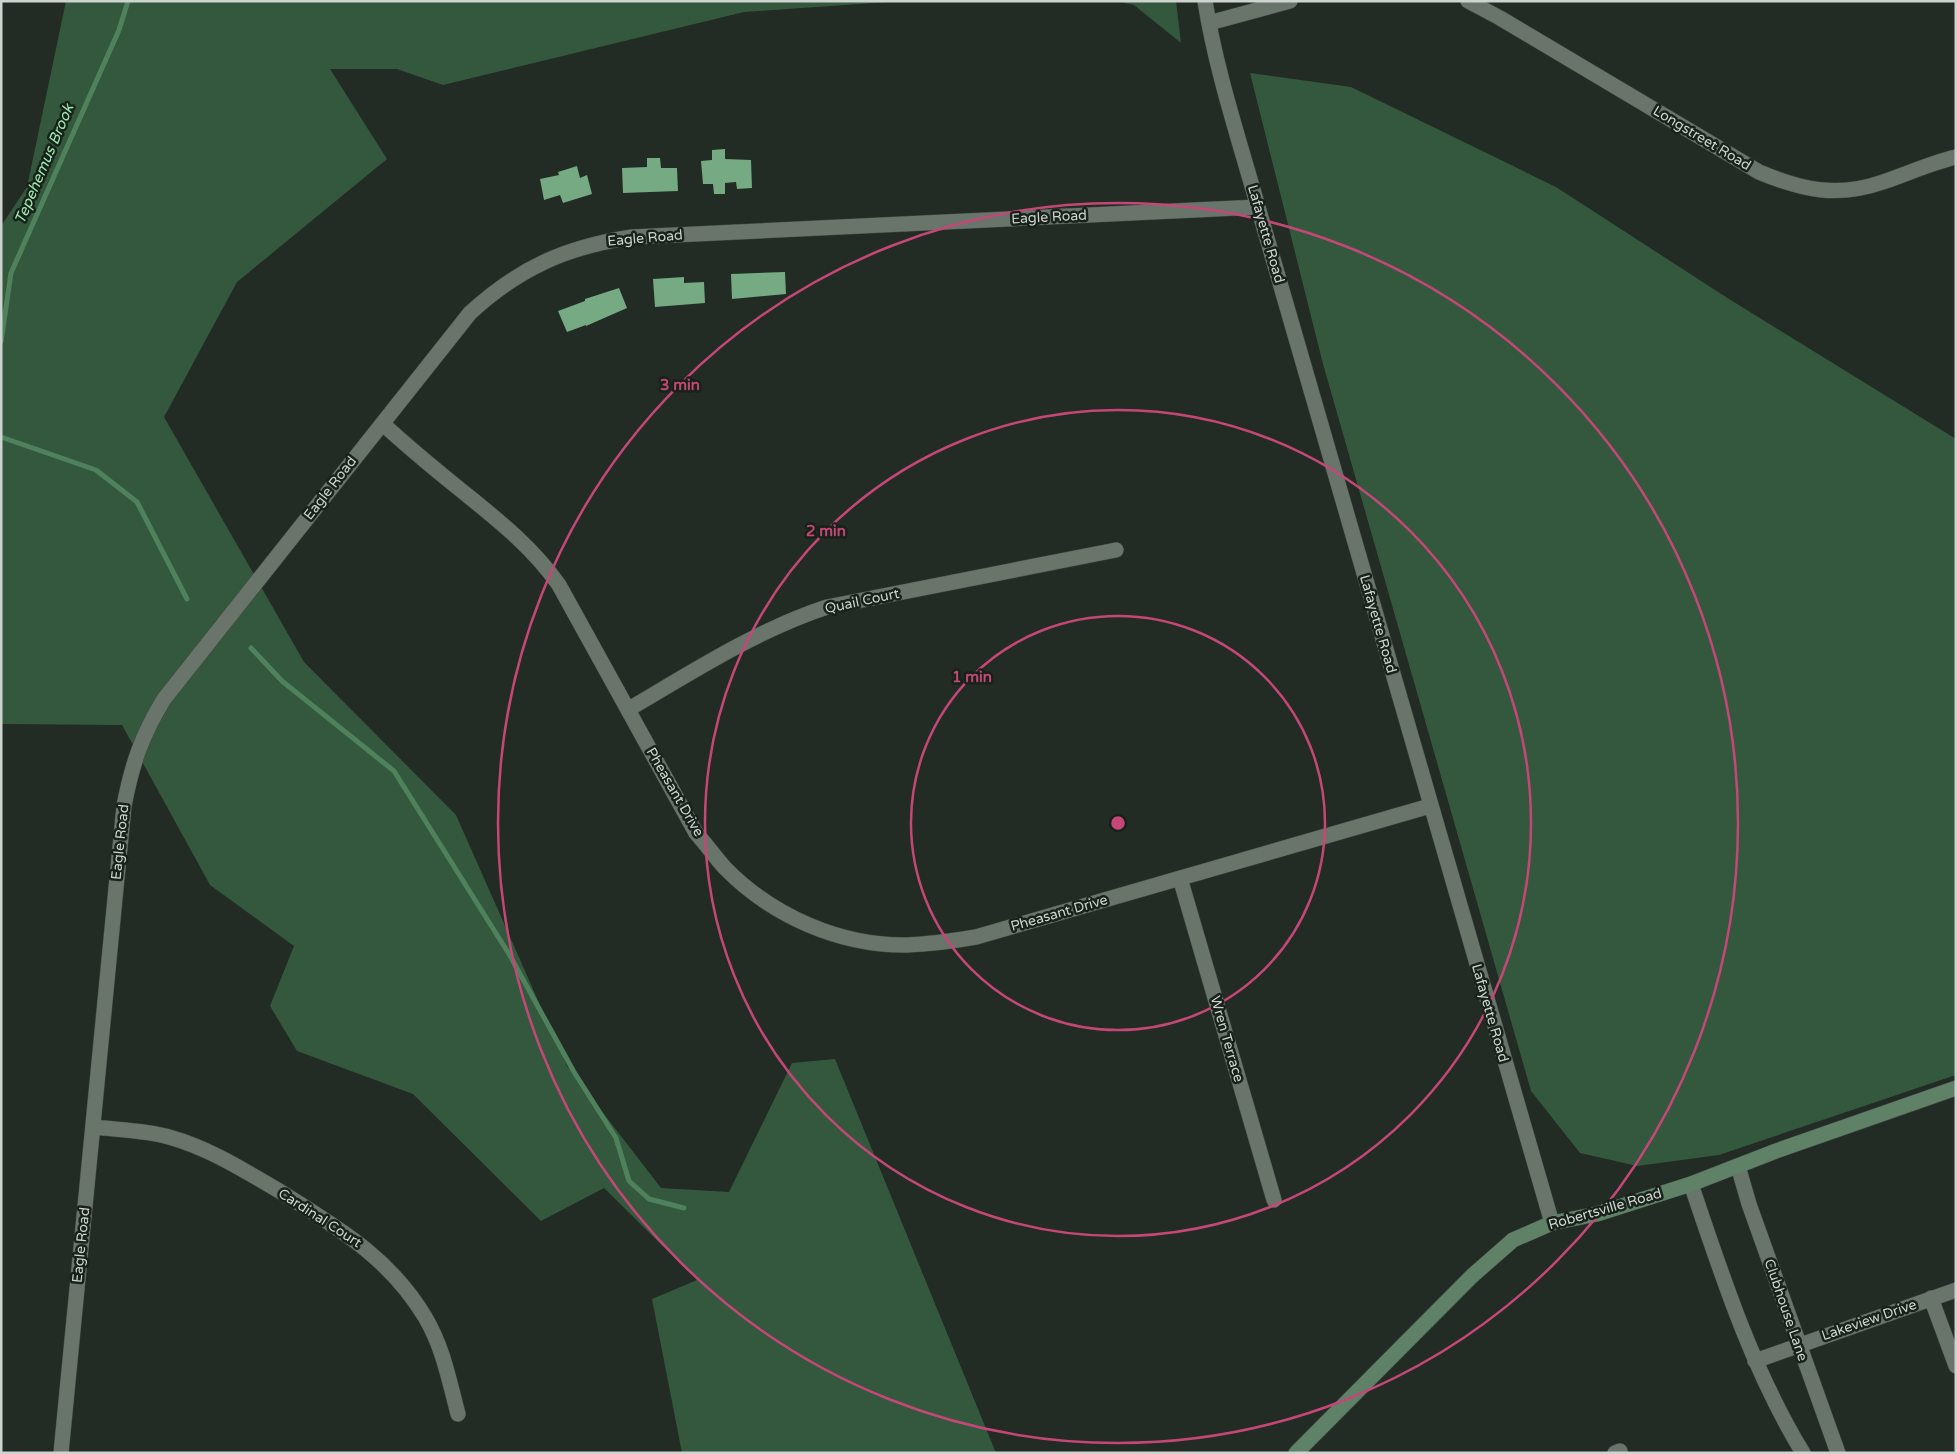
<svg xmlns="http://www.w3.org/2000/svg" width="1957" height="1454" font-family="'Varela Round',sans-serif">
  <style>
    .green { fill: #33583d }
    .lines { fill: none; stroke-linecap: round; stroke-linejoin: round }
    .stream { stroke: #4f825c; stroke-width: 5 }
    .building { fill: #75aa82 }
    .street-casing { stroke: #414943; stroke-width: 16 }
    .secondary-casing { stroke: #414943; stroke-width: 16 }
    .street { stroke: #69746b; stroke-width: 15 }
    .secondary { stroke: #5e8168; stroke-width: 15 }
    .ring { fill: none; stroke: #c54778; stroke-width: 2.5 }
    .labels { text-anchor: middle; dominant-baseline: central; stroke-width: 5; stroke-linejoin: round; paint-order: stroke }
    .street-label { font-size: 14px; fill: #cdd3ce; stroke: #18211a }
    .water-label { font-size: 15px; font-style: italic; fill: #9ce9af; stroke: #18211a }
    .centre { fill: #c54778; stroke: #18211a; stroke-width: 2.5 }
    .ring-label { font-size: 15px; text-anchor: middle; font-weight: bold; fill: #c54778; stroke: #18211a; stroke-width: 5; stroke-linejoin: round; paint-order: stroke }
  </style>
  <rect width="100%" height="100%" fill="#222b24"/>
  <path class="green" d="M66 1H904L744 12 443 85 397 69H330L387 159 237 282 164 417 304 662 456 815 567 1066 661 1188 729 1192 792 1063 835 1059 996 1453H682L652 1299 697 1280 604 1188 541 1221 413 1094 297 1051 270 1006 294 946 210 885 122 725 1 724V226L27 187Z
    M1116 1H1176L1181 43 1134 5Z
    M1250 73 1351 87 1556 187 1729 299 1956 439V1075L1719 1155 1637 1166 1580 1153 1531 1091 1323 364Z"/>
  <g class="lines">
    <path class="stream" d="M1 342 11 273 119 30 128 1
      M1 437 96 470 137 502 187 599
      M251 648 282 681 394 771 509 954 574 1072 616 1138 629 1181 649 1199 684 1208"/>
  </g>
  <path class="building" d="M725 149V159L751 160 752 188 737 189 736 182 725 183V194H714L713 184H703L701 161 712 160V150Z
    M647 158H660L661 168H677L678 191 623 193 622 168 647 167Z
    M577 166 580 178 587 175 592 194 563 203 560 195 544 200 540 179 559 175 558 172Z
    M785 272 786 294 732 299 731 274Z
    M684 277V283L704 282 705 303 655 307 653 279Z
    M619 288 627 308 586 326V325L567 332 558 311 585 301V299Z"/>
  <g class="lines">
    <defs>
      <path id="street" d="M1205 1C1216 71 1239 139 1258 207L1552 1223
        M1468 1 1500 18 1759 172C1802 190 1837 198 1883 182 1907 174 1930 163 1956 157
        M1209 23 1290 1
        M383 424C407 446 431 466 457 487 494 517 531 545 559 585L696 833C706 844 715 857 725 868 772 916 840 946 907 945 930 944 953 941 976 937L1430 806
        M629 709C692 672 757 630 827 607L1116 550
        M1180 878 1274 1200
        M94 1127C118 1130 145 1130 169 1137 209 1148 245 1171 281 1192 338 1228 389 1257 425 1317 443 1347 449 1380 458 1414
        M1738 1166 1749 1204 1838 1453
        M1691 1184C1722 1276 1752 1369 1803 1453
        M1931 1298 1956 1366
        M1755 1361 1956 1290
        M61 1453 124 806C132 764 142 735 164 699L470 313C519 268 566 247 632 237L1258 207
        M1615 1453 1620 1451"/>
      <path id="secondary" d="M1296 1453 1472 1276 1513 1240 1552 1223 1597 1214 1691 1184 1776 1151 1956 1088"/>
    </defs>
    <use href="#street" class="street-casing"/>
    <use href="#secondary" class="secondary-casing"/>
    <use href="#street" class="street"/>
    <use href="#secondary" class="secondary"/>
  </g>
  <g class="ring">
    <circle cx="1118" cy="823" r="207"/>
    <circle cx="1118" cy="823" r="413"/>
    <circle cx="1118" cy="823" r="620"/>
  </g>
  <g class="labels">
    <g class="street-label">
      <text transform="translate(1702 138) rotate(31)">Longstreet Road</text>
      <text transform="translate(1049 217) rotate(-3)">Eagle Road</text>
      <text transform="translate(1266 234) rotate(74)">Lafayette Road</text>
      <text transform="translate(645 238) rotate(-5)">Eagle Road</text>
      <text transform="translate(330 488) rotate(-52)">Eagle Road</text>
      <text transform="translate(862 601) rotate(-12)">Quail Court</text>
      <text transform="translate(1378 624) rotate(74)">Lafayette Road</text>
      <text transform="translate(675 792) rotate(60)">Pheasant Drive</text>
      <text transform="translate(120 842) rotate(-84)">Eagle Road</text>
      <text transform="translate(1059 913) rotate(-16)">Pheasant Drive</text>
      <text transform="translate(1490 1013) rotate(74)">Lafayette Road</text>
      <text transform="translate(1227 1039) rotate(74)">Wren Terrace</text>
      <text transform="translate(1605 1209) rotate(-16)">Robertsville Road</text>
      <text transform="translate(320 1218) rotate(33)">Cardinal Court</text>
      <text transform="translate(81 1245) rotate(-84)">Eagle Road</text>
      <text transform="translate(1786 1310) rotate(71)">Clubhouse Lane</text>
      <text transform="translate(1869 1320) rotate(-19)">Lakeview Drive</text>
    </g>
    <g class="water-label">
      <text transform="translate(44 164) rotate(-67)">Tepehemus Brook</text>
    </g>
  </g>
  <circle cx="1118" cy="823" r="8" class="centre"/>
  <g class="ring-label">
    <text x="680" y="390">3 min</text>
    <text x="826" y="536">2 min</text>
    <text x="972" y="682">1 min</text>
  </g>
  <rect width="1957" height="1454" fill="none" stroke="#cdd3ce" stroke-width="5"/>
</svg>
